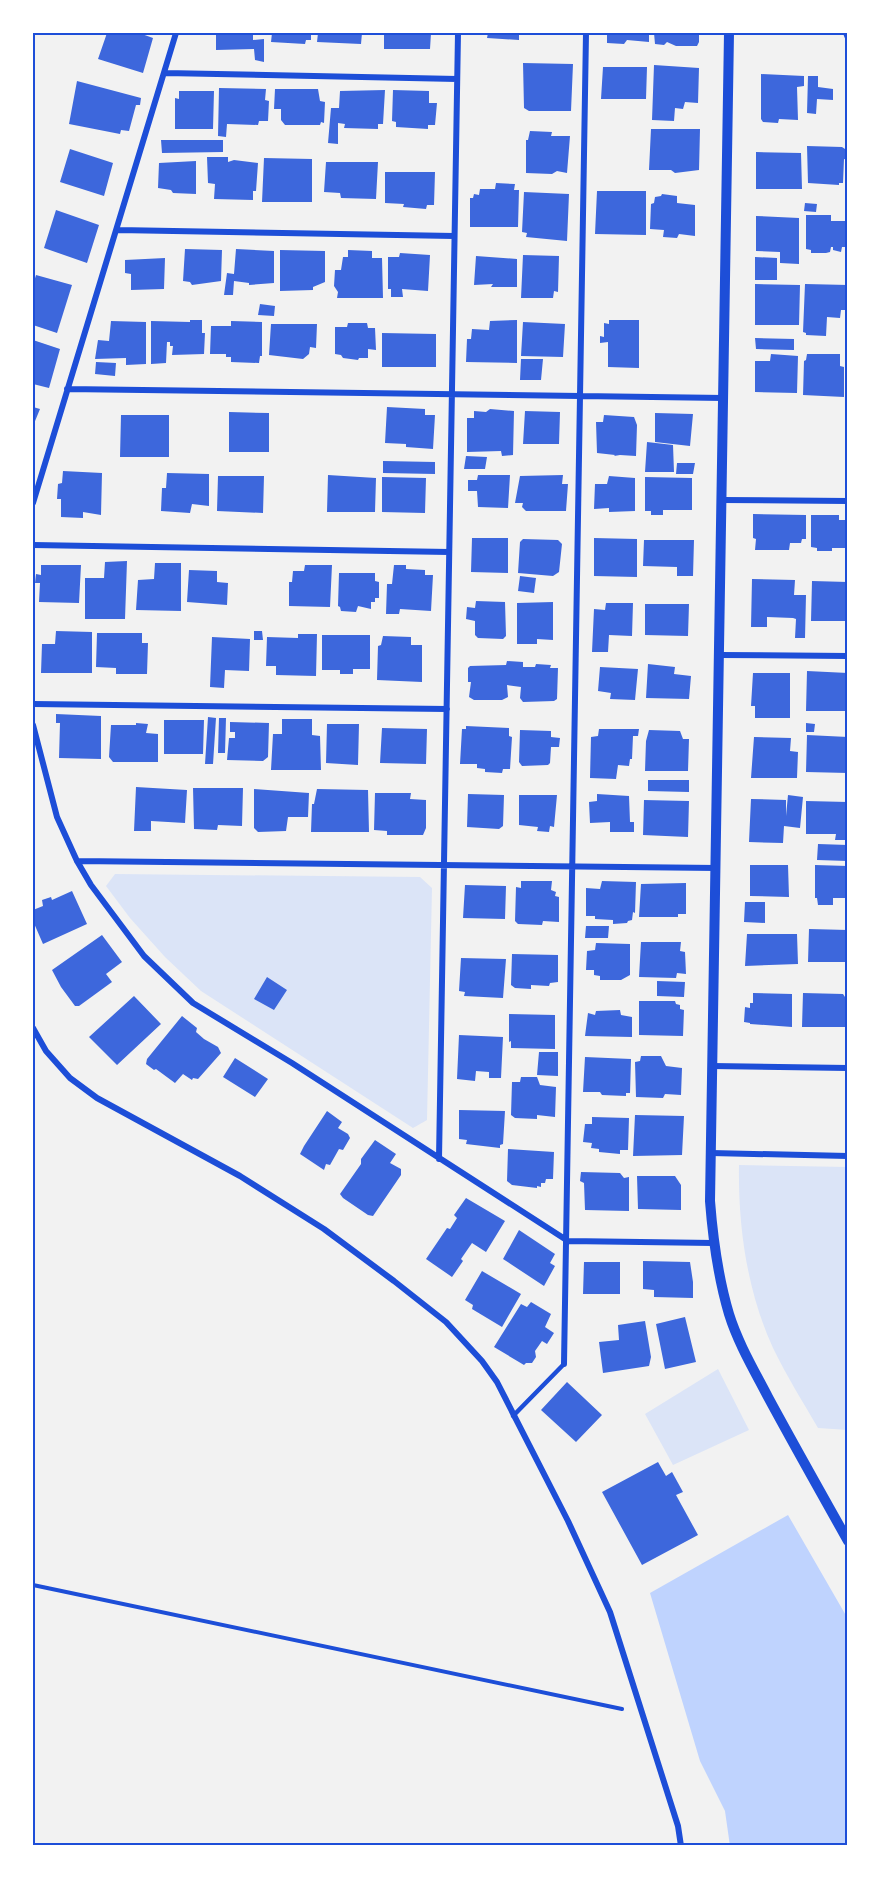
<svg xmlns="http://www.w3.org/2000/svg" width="881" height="1879" font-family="'PT Sans Narrow',sans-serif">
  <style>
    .green { fill: #dbe4f7 }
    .water { fill: #bfd3fe }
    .building { fill: #3d67dc }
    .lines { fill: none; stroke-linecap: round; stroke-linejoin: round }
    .path { stroke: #1d4ed8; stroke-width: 4 }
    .service { stroke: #1d4ed8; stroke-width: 4.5 }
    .minor { stroke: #1d4ed8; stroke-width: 6 }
    .tertiary { stroke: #1d4ed8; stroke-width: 10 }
    .neatline { fill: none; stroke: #1d4ed8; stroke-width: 2 }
  </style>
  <rect width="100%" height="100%" fill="#f2f2f2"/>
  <path class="green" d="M115 874 420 877 432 888 427 1120 413 1128 201 991 165 957 130 918 106 886Z
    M739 1165 848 1167V1430L818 1428C803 1402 786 1375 773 1348 747 1291 738 1227 739 1165Z
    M718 1369 749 1430 673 1465 645 1414Z"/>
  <path class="water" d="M788 1515 848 1619V1846H730L725 1811 700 1761 650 1593Z"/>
  <path class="building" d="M107 33H139L153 38 143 73 98 59Z
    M216 33H253V40L264 39V62L255 60 254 49 216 50Z
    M272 33H311V40H306L305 44 271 42Z
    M318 33H362L361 44 317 42Z
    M384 33H431L430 49H384Z
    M488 33H519V40L487 38Z
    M607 33H649V42L627 40 624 44 607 43Z
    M654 33H699V42L697 46H676L667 42 664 45 655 44Z
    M523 63 573 64 571 111H529L524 108Z
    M654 65 699 68 698 103 685 102 683 109 675 108 674 121 652 120Z
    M603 67H647L646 99H601Z
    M761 74 804 76V86L797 87 798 120 779 119 778 123 763 122 761 119Z
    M808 76H818V87L833 89V100L817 99 816 114 807 113Z
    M77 81 141 98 140 105H136L129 131 121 130 120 134 69 124Z
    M219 88 266 89 265 100 269 101 268 121H259L258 125 227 124 226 137 218 136Z
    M275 89H318L320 101 325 102 324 123 321 122 320 125H285L281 120V109H274Z
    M385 90 383 124H378V129L344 128 345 124 338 123V144L328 143 331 108H339L340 91Z
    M393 90 429 91V103H437L435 125H428V129L396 127V122L392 121Z
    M179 91H214L213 129H175V98L179 99Z
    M651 129H700L699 170 675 173 671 170H649Z
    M530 131 552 132 551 136H570L567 173 557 171 552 174 526 173V140H528Z
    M161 140H223V152L162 153Z
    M807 146 842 147 848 151V160L844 159 843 183H839V185L808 183Z
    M70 149 113 163 104 196 60 182Z
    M756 152 801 153 802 189H756Z
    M207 157H228V162L234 160 258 163 256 191H253V200L214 199 215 184 208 183Z
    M264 158 312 159V202H262Z
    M196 161V194L173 193 171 190 158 188 159 163Z
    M326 162H378L376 199 341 198 340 193 324 192Z
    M385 172H435L434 205H427L426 209 403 207 404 204 385 203Z
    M496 183 515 184 514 190H519L518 227H470V198H473L474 194 479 195 480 189H495Z
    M597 191H646V235L595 234Z
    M524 192 569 194 567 241 526 237 527 233 522 232Z
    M662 194 677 196V203L695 205V236L679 234 677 238 663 237 664 230 650 229 651 204 654 203 655 197 661 196Z
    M805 203 817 204 816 212 804 211Z
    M56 210 99 225 87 263 44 248Z
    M806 215H831V221H848V254L845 247H842L841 252 833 250V247H831L830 252 826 253H811V250L806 249Z
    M756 216 799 218V264L780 263V252L756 251Z
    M185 249 222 250 221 281 192 285 190 282 183 281Z
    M236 249 274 251V283L249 285V283L234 281 233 295H224L227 273 234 274Z
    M280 250 325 251V282L313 287V290L280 291Z
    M348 250 372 251V258H382L383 298H337L338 292 334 286 335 270H341L343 257H348Z
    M400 253 430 255 428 291 402 289 403 297H391V289H388V257H399Z
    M523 255 559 256 558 292 554 291 553 298H521Z
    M476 256 517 259V287H491L493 284 474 285Z
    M755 257 777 258V280H755Z
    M165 258 164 289 131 290V274L125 273V260Z
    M36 275 72 285 57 333 33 325V285Z
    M755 284 800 285 799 325H755Z
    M805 284 848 285V310H841L840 318 827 317 826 336 806 335V333L803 332Z
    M260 304 275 306 274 316 258 315Z
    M190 320H202V333H205L204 354 172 355 173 346H170V342H167L166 363 151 364V321L190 322Z
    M517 320V363L466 362 467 339H471L472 329 489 330 490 321Z
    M609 320H639V368L608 367V342L600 343V336L604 337V323L609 324Z
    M111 321 146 322V364L126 365V358L95 359 98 340 109 341Z
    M231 321 262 322V356H260L259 363 231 362V357H226V354H210L211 326H231Z
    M523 322 565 324 563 357 521 356Z
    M348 323H367L368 328H375L376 350 368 349V358H359L358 360 343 358 341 355 335 354V327H347Z
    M271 324H317L316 348 310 347 309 354 303 359 269 355Z
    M382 333 436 334V367H382Z
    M755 338 794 339V350L756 349Z
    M33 340 60 349 49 388 33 384Z
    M771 354 798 356 797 393 755 392V361H770Z
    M807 354H840V366L844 367V397L803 395 804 361 806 360Z
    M521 359H543L541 380H520Z
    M96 362 116 363 115 376 95 374Z
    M33 407 40 409 33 426Z
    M387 407 425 409V415H435L433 449 406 447V444L385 443Z
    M490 409 514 411 513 455 502 456 501 451 467 452V418H474V411L486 412Z
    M525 411 560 412 559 444H523Z
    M229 412 269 413V452H229Z
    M655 413 693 414 690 446 655 442Z
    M121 415H169V457H120Z
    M604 415 634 417 637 425 636 456 620 455 614 456 615 455 597 453 596 422H603Z
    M647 442 673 445 674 472H645Z
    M466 456 487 457 485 469H464Z
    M383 461 435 462V474L383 473Z
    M677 463H695L693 474H676Z
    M63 471 102 473 101 515 83 512V518L61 517V499H57L58 484 62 483Z
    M167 473 209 474V506L192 504 190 513 161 511 162 488H166Z
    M328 475 376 478 375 512H327Z
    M478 475H510L508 508 478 507 477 491H468V480H477Z
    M563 475 562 484H568L566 511H526L522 507 523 503H515L520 476Z
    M218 476H264L263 513 217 511Z
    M609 476 635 478V511L609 512V508L594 509 595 484H607Z
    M382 477 426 478 425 513 382 512Z
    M645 477 692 478V510H663V515H651V511H645Z
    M753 514 806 515V539H802L801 543H790L789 550H755L756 539 753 538Z
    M845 514H848L847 548H832V551H817V548L811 547V515H839V520H845Z
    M472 538H508V573L471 572Z
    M594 538 637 539V577L594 576Z
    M523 539 558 540 562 544 559 572 553 576 518 573 520 542Z
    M644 540H694L693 576H677V567L643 566Z
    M127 561 125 619H85V578H104L105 562Z
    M155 563H181V611L136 610 138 580 154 579Z
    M41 565H81L79 603 39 602 40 583H35L36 574 41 575Z
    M305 565H332L330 607 289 606V582H292L293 571H304Z
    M394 565H406V569L425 570V575H433L431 611 400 609 399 614H386L387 584H392Z
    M189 570 217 571V582L228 583 227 605 187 602Z
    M339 573H375V581L379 582V598H375V602H371V609L358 606 356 612 341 611 340 607 338 606Z
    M520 576 536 578 534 593 518 591Z
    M752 579 795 580 794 595H806L805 638H795L796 619 793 618 767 617V627H751Z
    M812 581 848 582V621H811Z
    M476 601 505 602 506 636 503 639 478 638 475 635V621L466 619 467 607 475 608Z
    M553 602V640L537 639V644H517V603Z
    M606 603H633L632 636 609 635 608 652H592L594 609 605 610Z
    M645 604H689L688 636 645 635Z
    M56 631 92 632V673H41L42 644H55Z
    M254 631H262L263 640H254Z
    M97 633H142V643H148L147 674H116V668L96 667Z
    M298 634H317L316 676 276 675V666H266L267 637 298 638Z
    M322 635H370V669H353V674H340V670H322Z
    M383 636 411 637V645H422V682L377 680 378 646 381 645Z
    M212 637 250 639 249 671 225 670 224 688 210 687Z
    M507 661 523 662V667H535L536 664 551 665 550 668H558L557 699 554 701 523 702 520 698 521 687 507 685 508 697 502 700H474L469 697 471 682H468V668L470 666 506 665Z
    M648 664 675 667 674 674 691 676 689 699 646 698Z
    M600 667 638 669 635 700 610 699 611 693 598 691Z
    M807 671 848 673V711H806Z
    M753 673H790V718H755V706H751Z
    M56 714 101 716V759L59 758 60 723H56Z
    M208 717 216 718 213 764H205Z
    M219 718H226L225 753H218Z
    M282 719H312V735L320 736 321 770H271L273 734H282Z
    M164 720H204L203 754H164Z
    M230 722 269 723 268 757 263 761 227 760 229 738H235V732H230Z
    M136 723 148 724 146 733 158 734V762H113L109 757 111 725H136Z
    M806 723 815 724 814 732H806Z
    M327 724H359L358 765 326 763Z
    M466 726 509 728V736L512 737 510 769H503L502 773 485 772V769L477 768V764H460L462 729H466Z
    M382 728 427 729 426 764 380 763Z
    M599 729H639L638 736H633L632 759H630L629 766 618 765 616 779 590 778 591 737 598 736Z
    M520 730 551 731V737L560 738 559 747H551L550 763 548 765 522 766 519 762Z
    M649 730 680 731 683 739H689L688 771H645L646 741Z
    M807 735 848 737V773L806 772Z
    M754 737 791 738 790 751 798 752 797 778H751Z
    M648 780H689V792L648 791Z
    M136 787 187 790 185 823 151 821V831H134Z
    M193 788H243L242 826 218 825 217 830 194 829Z
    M254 789 309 793 308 817H288L286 831 258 832 254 828Z
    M317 789 368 790 369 832H311L312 804H314Z
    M375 793H411L410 799 426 800V828L423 835H387V831L374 830Z
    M468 794 504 795 503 826 499 829 467 827Z
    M597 794 629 796 630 822H634V832H610V822L590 823 589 802 597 801Z
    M519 795H557L554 827 550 826 549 832 537 831 538 827 519 825Z
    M788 795 803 797 800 828 784 826 783 843 749 842 751 799 786 800V816Z
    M644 800 689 801 688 837 643 835Z
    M806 801 848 802V840H835L836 834H806Z
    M818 844 848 845V861L817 860Z
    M750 865H788L789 897 750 896Z
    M815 865 848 866V898H833V905H818L817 898H815Z
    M521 881H552L551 890 556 892 555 896 559 897V922L543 921 542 925 518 924 515 921 516 887 521 888Z
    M602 881 636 882 635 913 633 912 632 920 628 921 627 923 613 924V920L595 919V916H586V888L600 889Z
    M686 883V914H678V917H639L641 884Z
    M465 885 506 886 505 919 463 918Z
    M72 891 87 924 43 944 33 921V910L43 906 42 900 51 897 52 900Z
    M745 902H765V923L744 922Z
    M586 926H609L608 938H585Z
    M809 929 848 930V962H808Z
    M747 934H797L798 964 745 966Z
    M102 935 122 962 106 974 112 982 79 1006H75L61 987 52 970Z
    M641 942H681L680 951 685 952 686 974 677 973 676 978 639 977Z
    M596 943 630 944V975L621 980H600V976L594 975V970H586L587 951 595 950Z
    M512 954 558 955V982L550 983 549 986 531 985V989L515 988 511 985Z
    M461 958 506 959 503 998 464 996 465 992 459 991Z
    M267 977 287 990 274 1010 254 999Z
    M657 981 685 982 684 997 657 996Z
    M753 993 792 994V1027L750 1024V1023L744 1022 745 1007 750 1008V1003H753Z
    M803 993 843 994 845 997V1006H848L847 1027H802Z
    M134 996 161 1024 117 1065 89 1037Z
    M639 1001H675L676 1004 680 1005V1009L684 1010 683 1036 639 1035Z
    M620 1010 621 1015 632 1017V1037L585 1036 588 1013 595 1015 596 1011Z
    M509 1014 555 1015V1049L511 1048V1041L509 1042Z
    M182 1016 197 1028 196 1032 204 1039 218 1047 221 1053 198 1079 193 1078 192 1080 183 1074 175 1083 156 1069 154 1070 146 1064 147 1059Z
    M459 1035 503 1037 501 1078H489V1072L476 1071 475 1081 457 1079Z
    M539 1052H558V1076L537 1075Z
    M641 1056H661L666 1066 682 1068 681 1095 665 1094 663 1098 636 1097 635 1062 640 1061Z
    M585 1057 631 1059 630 1093H626V1096L602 1095 600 1092H583Z
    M235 1058 268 1079 255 1097 223 1077Z
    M521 1077H537L540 1085 556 1087 555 1117 537 1115V1119L515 1118 511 1115 512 1082H520Z
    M459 1110 505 1111 503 1144 500 1145V1148L466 1144 467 1140 459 1139Z
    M327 1111 342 1122 338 1128 348 1134 350 1138 343 1150 339 1149 330 1165 326 1164 324 1170 300 1154 304 1146Z
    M635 1115 684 1116 682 1155 633 1156Z
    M592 1117 629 1118 628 1150H620V1154L599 1152V1149L591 1148 592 1143 583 1142 585 1124H592Z
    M375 1140 396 1154 390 1163 401 1169V1175L373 1216 368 1215 343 1198 340 1194 361 1164V1159Z
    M508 1149 554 1152 553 1179H546L545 1183H541V1187L537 1186V1188L512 1185 507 1181Z
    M581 1172 620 1173 624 1178 629 1177V1211L585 1210 584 1183 580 1181Z
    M637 1176H675L681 1185V1210L638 1209Z
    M466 1198 505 1221 486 1252 472 1243 461 1259 463 1261 452 1277 426 1259 447 1228 450 1229 457 1218 454 1215Z
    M519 1230 555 1254 550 1263 555 1266 544 1286 503 1259Z
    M643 1261 690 1262 693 1282V1298L654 1297V1290L643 1289Z
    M584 1262H620V1294H583Z
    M482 1271 521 1294 502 1327 472 1309 473 1305 465 1300Z
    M531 1302 551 1314 545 1327 554 1333 547 1344 542 1341 535 1351 536 1357 532 1363H526L524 1365 494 1347 521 1304 527 1307Z
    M685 1317 696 1362 665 1369 656 1324Z
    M645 1321 651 1357 649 1366 603 1373 599 1342 619 1340 618 1325Z
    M567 1382 602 1415 576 1442 541 1410Z
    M658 1462 666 1476 672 1472 683 1492 676 1495 698 1535 642 1565 602 1492Z"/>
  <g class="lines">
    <path class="path" d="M33 1585 622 1709"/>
    <path class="service" d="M513 1416 564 1364"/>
    <path class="minor" d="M846 33 848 38
      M165 73 457 79
      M118 230 454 236
      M67 389 724 398
      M722 500 848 501
      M33 503 176 33
      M33 545 449 552
      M720 655 848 656
      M33 704 447 709
      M33 725 57 817 77 861 91 885 144 956 193 1003 292 1063 568 1241 713 1243
      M77 861 717 868
      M33 1028 46 1051 70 1078 97 1098 240 1176 324 1229 394 1281 446 1322 482 1361 497 1382 568 1521 610 1612 678 1826 681 1846
      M712 1066 848 1068
      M711 1153 848 1156
      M439 1159 458 33
      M564 1364 586 33"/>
    <path class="tertiary" d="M729 33 710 1201C713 1240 718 1277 729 1314 738 1343 754 1370 768 1397 794 1445 821 1493 848 1541"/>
  </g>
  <rect width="881" height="1879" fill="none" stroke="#ffffff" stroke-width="69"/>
  <rect x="34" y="34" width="812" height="1810" class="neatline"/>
</svg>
